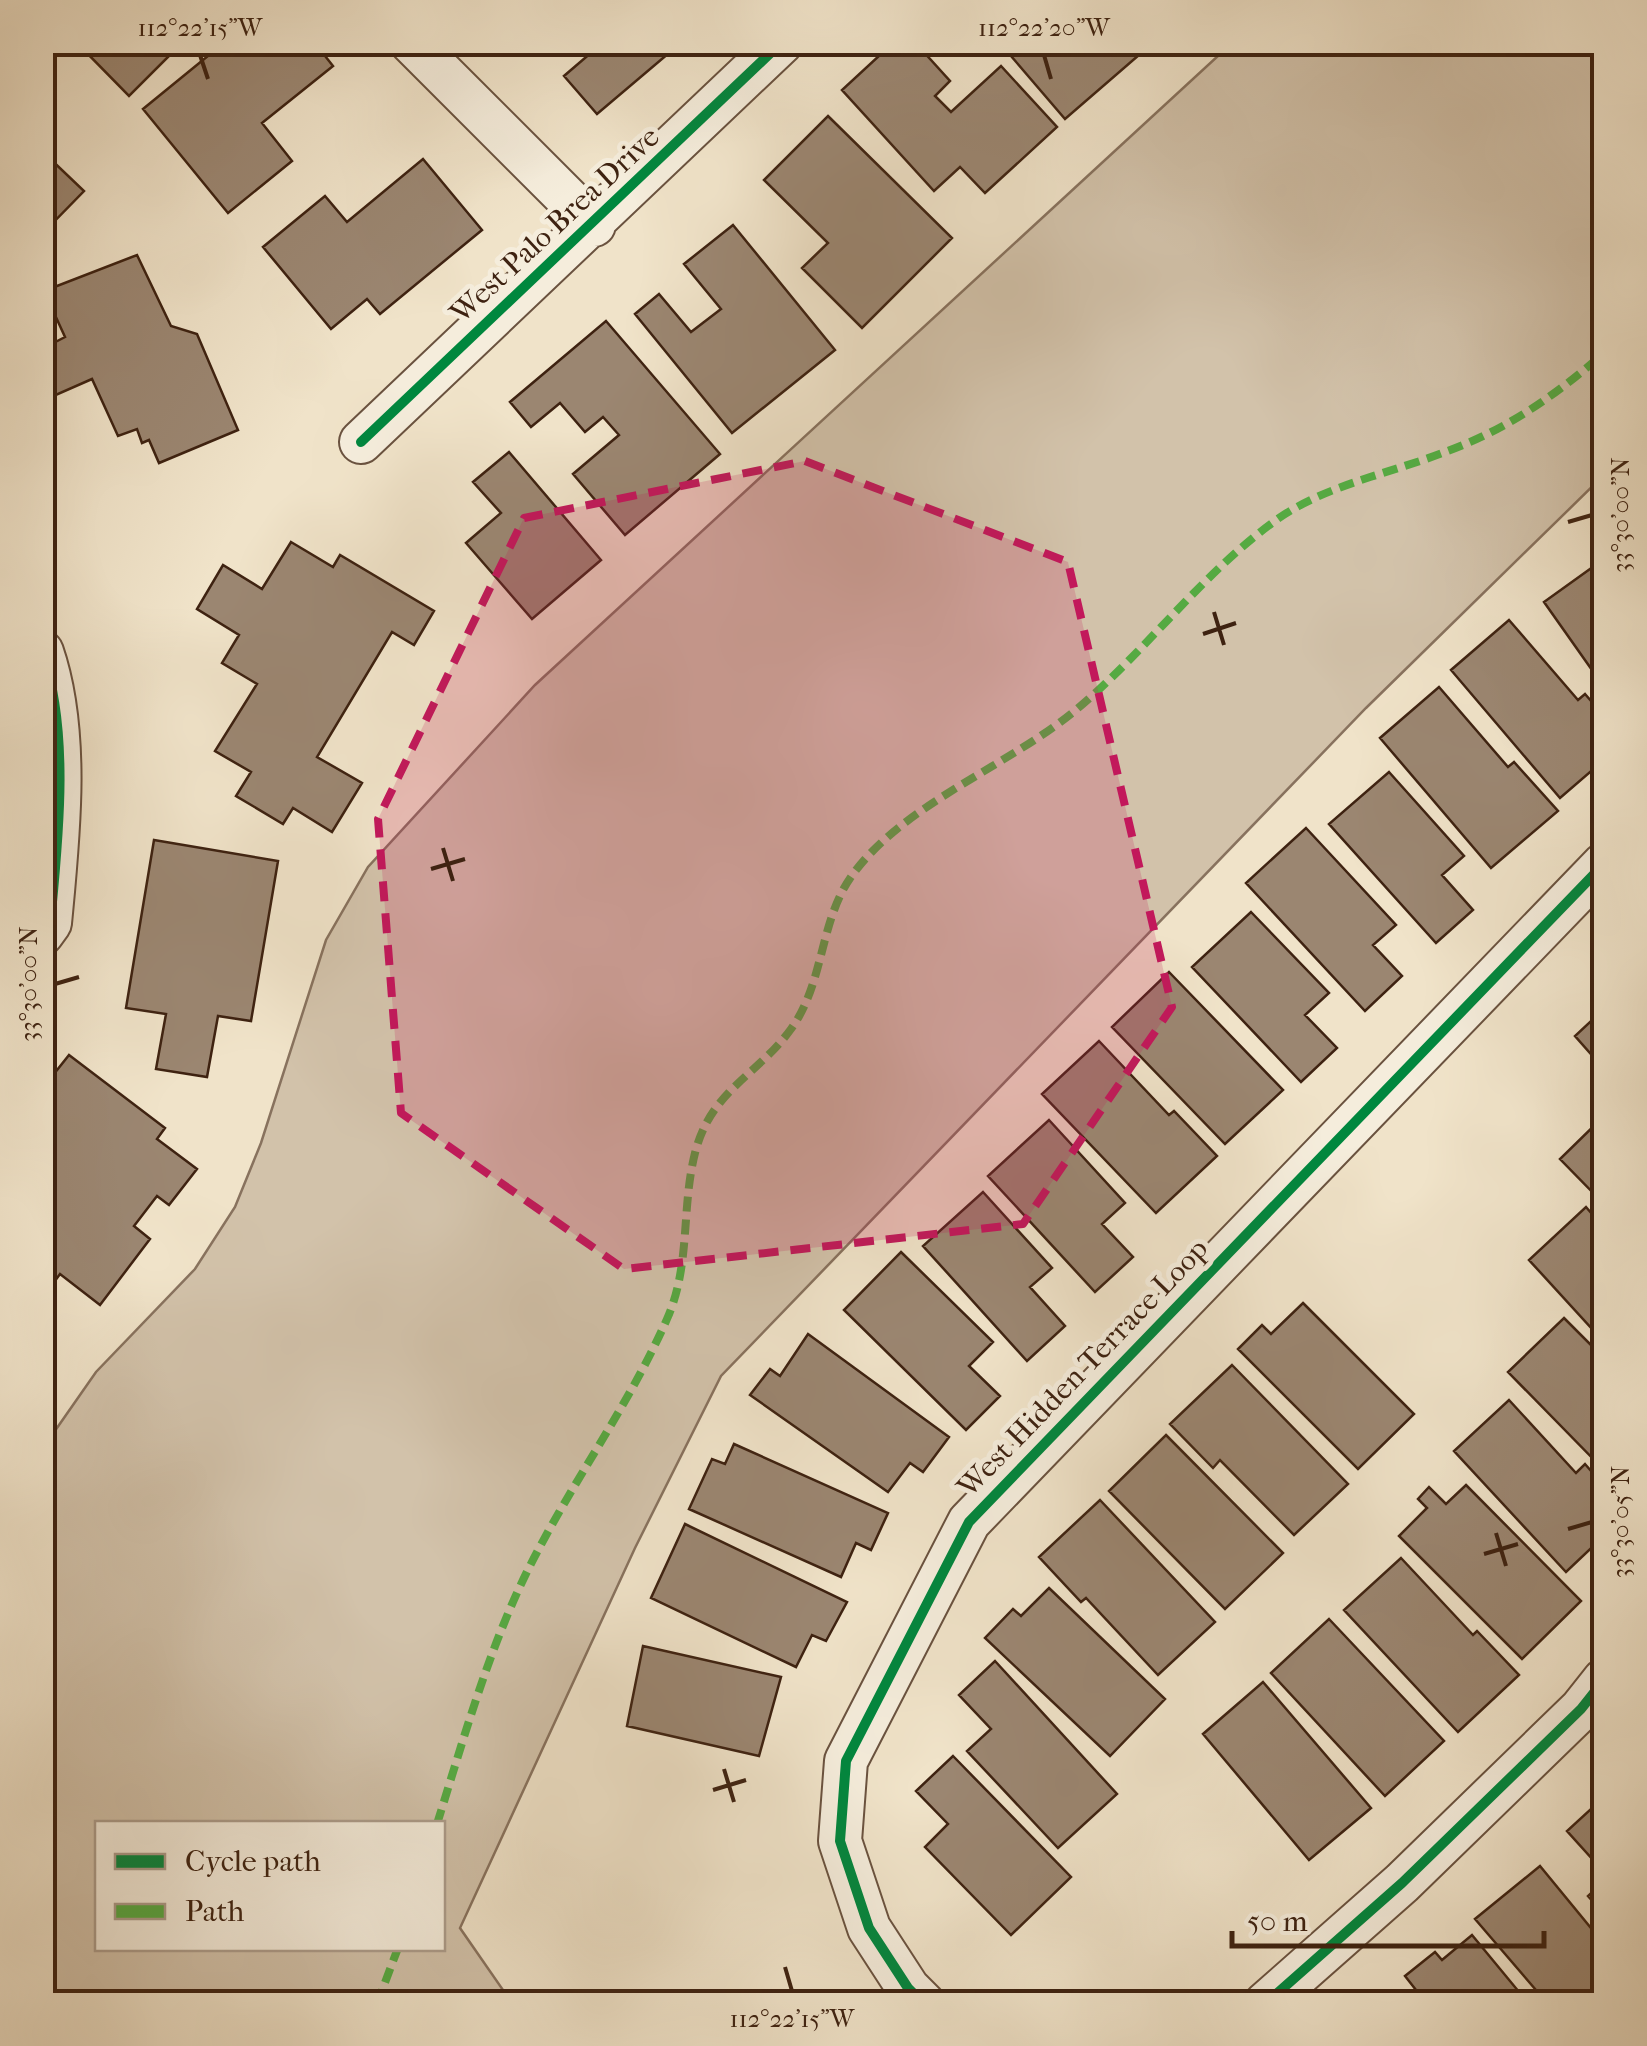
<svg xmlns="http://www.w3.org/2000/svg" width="1647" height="2046" font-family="'IM FELL French Canon',serif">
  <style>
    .green { fill: #d2c2aa; stroke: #88725e; stroke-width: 2.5; fill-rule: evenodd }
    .building { fill: #9b8671; stroke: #3e2211; stroke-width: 2.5 }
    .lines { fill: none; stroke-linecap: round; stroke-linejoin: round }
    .street-casing { stroke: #6a523f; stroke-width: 46 }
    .street { stroke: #f5eddc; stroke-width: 42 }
    .quiet { stroke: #55aa42; stroke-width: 8; stroke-dasharray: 15 8; stroke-linecap: butt }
    .cycleway-casing { stroke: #f5eddc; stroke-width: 16 }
    .cycleway { stroke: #00873e; stroke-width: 10 }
    .marked { fill: #c2185b; fill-opacity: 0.2; stroke: #c2185b; stroke-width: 8; stroke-dasharray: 20 12; stroke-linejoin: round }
    .ticks { fill: none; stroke: #3e2211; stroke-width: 4 }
    .labels { text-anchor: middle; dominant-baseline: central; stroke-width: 10; stroke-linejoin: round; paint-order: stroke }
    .street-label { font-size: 30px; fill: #3e2211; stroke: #f5eddc }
    .neatline { fill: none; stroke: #3e2211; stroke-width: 4 }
    .ticks-label { font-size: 25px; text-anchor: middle; fill: #3e2211 }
  </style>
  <rect width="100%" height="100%" fill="#f0e3c9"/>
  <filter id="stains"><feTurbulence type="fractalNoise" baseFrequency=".002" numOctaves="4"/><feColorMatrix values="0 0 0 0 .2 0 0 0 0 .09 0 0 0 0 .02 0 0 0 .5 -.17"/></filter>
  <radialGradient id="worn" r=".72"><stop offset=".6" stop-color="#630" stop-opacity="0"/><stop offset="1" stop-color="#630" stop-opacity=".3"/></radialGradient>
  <path class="green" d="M1232 43H1604V475L1366 708 721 1376 635 1548 460 1928 512 2003H43V1448L96 1372 195 1269 235 1207 261 1143 326 940 368 867 535 685ZM98 1824H442V1948H98Z"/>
  <path class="building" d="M76 42H183L129 96Z
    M225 42H314L333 66 262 123 292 161 228 213 143 109Z
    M597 42H682L597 114 564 76 599 46Z
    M894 42H930L922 50 950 81 935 96 951 112 1001 66 1057 127 985 193 960 167 934 191 842 90Z
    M999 42H1154L1065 119Z
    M828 116 952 238 862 328 802 268 828 243 764 180Z
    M42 151 84 191 42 234Z
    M423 159 482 230 380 314 367 299 331 329 263 247 325 196 347 222Z
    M733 225 835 350 732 433 635 314 659 294 691 332 721 309 684 264Z
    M137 255 171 326 197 334 238 430 159 463 149 440 142 443 137 429 118 436 92 379 49 398 42 397V349L65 337 44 291Z
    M606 321 720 454 625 535 573 474 619 435 603 417 585 432 560 403 531 427 510 402Z
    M509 452 601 560 532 619 466 543 501 513 473 482Z
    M291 542 333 567 340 555 434 611 414 645 392 632 317 757 362 783 332 832 293 808 283 824 236 796 251 772 215 751 257 684 222 663 239 635 197 609 223 565 262 589Z
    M1604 559V687L1544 602Z
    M1509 620 1578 700 1585 694 1604 716V760L1560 798 1451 670Z
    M1439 687 1508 767 1514 762 1558 811 1491 868 1380 738Z
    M1389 772 1464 856 1442 875 1473 910 1436 943 1329 824Z
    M1306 828 1396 925 1373 945 1402 976 1365 1011 1246 883Z
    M154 840 278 861 251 1021 218 1016 207 1077 156 1069 166 1014 126 1008Z
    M1251 912 1329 993 1305 1015 1337 1048 1301 1082 1192 967Z
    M1169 972 1283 1090 1225 1144 1112 1027Z
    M1604 1009V1069L1575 1036Z
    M1099 1041 1169 1115 1174 1111 1217 1156 1156 1213 1042 1094Z
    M69 1055 165 1128 157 1139 197 1169 169 1205 157 1196 134 1226 150 1239 100 1305 60 1274 49 1289 42 1285V1089Z
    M1604 1116V1204L1560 1159Z
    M1049 1120 1125 1203 1102 1224 1133 1257 1095 1292 988 1176Z
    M983 1192 1052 1268 1030 1287 1065 1326 1027 1361 923 1246Z
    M1586 1207 1604 1228V1342L1529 1260Z
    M901 1252 993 1342 969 1366 1000 1396 966 1430 844 1310Z
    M1303 1303 1414 1414 1358 1469 1238 1349 1262 1325 1271 1334Z
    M1564 1318 1604 1358V1470L1508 1372Z
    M808 1334 949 1437 923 1472 910 1463 888 1492 750 1395 770 1369 780 1376Z
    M1232 1365 1348 1484 1294 1535 1220 1460 1213 1468 1170 1424Z
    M1509 1400 1576 1473 1585 1464 1604 1486V1536L1566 1572 1454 1451Z
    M1166 1435 1283 1553 1225 1609 1109 1491Z
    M734 1444 888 1513 871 1550 856 1543 841 1577 689 1509 712 1459 725 1464Z
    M1466 1485 1581 1601 1522 1659 1399 1536 1427 1508 1418 1499 1429 1487 1446 1504Z
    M1100 1500 1215 1622 1158 1675 1086 1598 1081 1602 1039 1557Z
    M685 1524 847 1602 826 1641 812 1635 796 1667 651 1598Z
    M1401 1558 1473 1635 1477 1631 1519 1675 1458 1732 1344 1610Z
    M1049 1588 1165 1699 1110 1756 985 1638 1013 1609 1021 1616Z
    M1329 1619 1444 1741 1385 1796 1271 1673Z
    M643 1646 781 1677 759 1756 627 1726Z
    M995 1661 1117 1794 1058 1848 967 1751 991 1729 959 1695Z
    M1263 1682 1371 1808 1309 1860 1203 1734Z
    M953 1756 1071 1877 1011 1935 925 1847 948 1824 916 1791Z
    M1604 1797V1872L1567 1831Z
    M1540 1866 1604 1944V2004H1548L1475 1919Z
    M1604 1881V1914L1588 1896Z
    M1472 1935 1529 2004H1427L1405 1976 1435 1952 1442 1960Z"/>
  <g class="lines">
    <defs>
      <path id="street" d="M411 42 594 225
        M361 442 782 42
        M42 652C70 733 58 839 50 923L42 934
        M924 2004 908 1988 869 1928 840 1841 846 1761 969 1522 1604 864
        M1265 2004 1402 1883 1581 1709 1604 1680"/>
    </defs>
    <use href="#street" class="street-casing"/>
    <use href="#street" class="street"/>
    <path class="quiet" d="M437 1824C463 1741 486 1658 523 1580 566 1490 627 1410 667 1319 691 1265 681 1208 695 1153 711 1090 757 1076 791 1029 825 982 819 920 853 874 905 803 1009 766 1077 709 1147 650 1204 571 1279 518 1327 485 1391 473 1445 452 1506 430 1555 396 1604 353
      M377 2004 398 1948"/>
    <defs>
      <path id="cycleway" d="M361 442 782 42
        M42 652C70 733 58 839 50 923L42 934
        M924 2004 908 1988 869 1928 840 1841 846 1761 969 1522 1604 864
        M1265 2004 1402 1883 1581 1709 1604 1680"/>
    </defs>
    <use href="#cycleway" class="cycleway-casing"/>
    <use href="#cycleway" class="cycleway"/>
  </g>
  <path class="marked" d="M805 461 1068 562 1172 1007 1023 1224 624 1269 401 1113 378 819 524 518Z"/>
  <path class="ticks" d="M200 55 208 79M1044 55 1051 79M1568 522 1592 515M1214 612 1224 645M1203 634 1236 623M443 848 453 881M431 869 465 859M55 984 79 977M1568 1529 1592 1522M1496 1533 1506 1566M1484 1554 1518 1544M724 1769 734 1802M713 1790 746 1780M785 1967 792 1991"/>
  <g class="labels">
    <g class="street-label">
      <text transform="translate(555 225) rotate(-43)">West Palo Brea Drive</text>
      <text transform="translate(1083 1368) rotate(-46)">West Hidden Terrace Loop</text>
    </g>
  </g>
  <rect width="1647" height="2046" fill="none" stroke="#f0e3c9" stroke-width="110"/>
  <rect x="95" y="1821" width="350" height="130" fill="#f5eddc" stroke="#ac9c8b" stroke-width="2.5"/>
  <rect x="115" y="1854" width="50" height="15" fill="#00873e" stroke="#ac9c8b" stroke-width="2.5"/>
  <text x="185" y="1871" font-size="30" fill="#3e2211">Cycle path</text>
  <rect x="115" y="1904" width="50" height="15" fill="#55aa42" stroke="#ac9c8b" stroke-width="2.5"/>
  <text x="185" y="1921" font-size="30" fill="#3e2211">Path</text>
  <path d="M1232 1931v15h312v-15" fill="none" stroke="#3e2211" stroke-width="5"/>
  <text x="1247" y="1931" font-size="30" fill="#3e2211" stroke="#f5eddc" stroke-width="8" paint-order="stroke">50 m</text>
  <rect x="55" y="55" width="1537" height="1936" class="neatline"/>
  <g class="ticks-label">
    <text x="200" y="36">112°22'15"W</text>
    <text x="1044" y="36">112°22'20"W</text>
    <text transform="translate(1620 515) rotate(-90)" y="9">33°30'00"N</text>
    <text transform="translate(28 984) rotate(-90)" y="9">33°30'00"N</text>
    <text transform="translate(1620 1522) rotate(-90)" y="9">33°30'05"N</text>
    <text x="792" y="2027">112°22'15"W</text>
  </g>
  <rect width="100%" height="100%" filter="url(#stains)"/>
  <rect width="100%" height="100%" fill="url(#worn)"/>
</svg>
